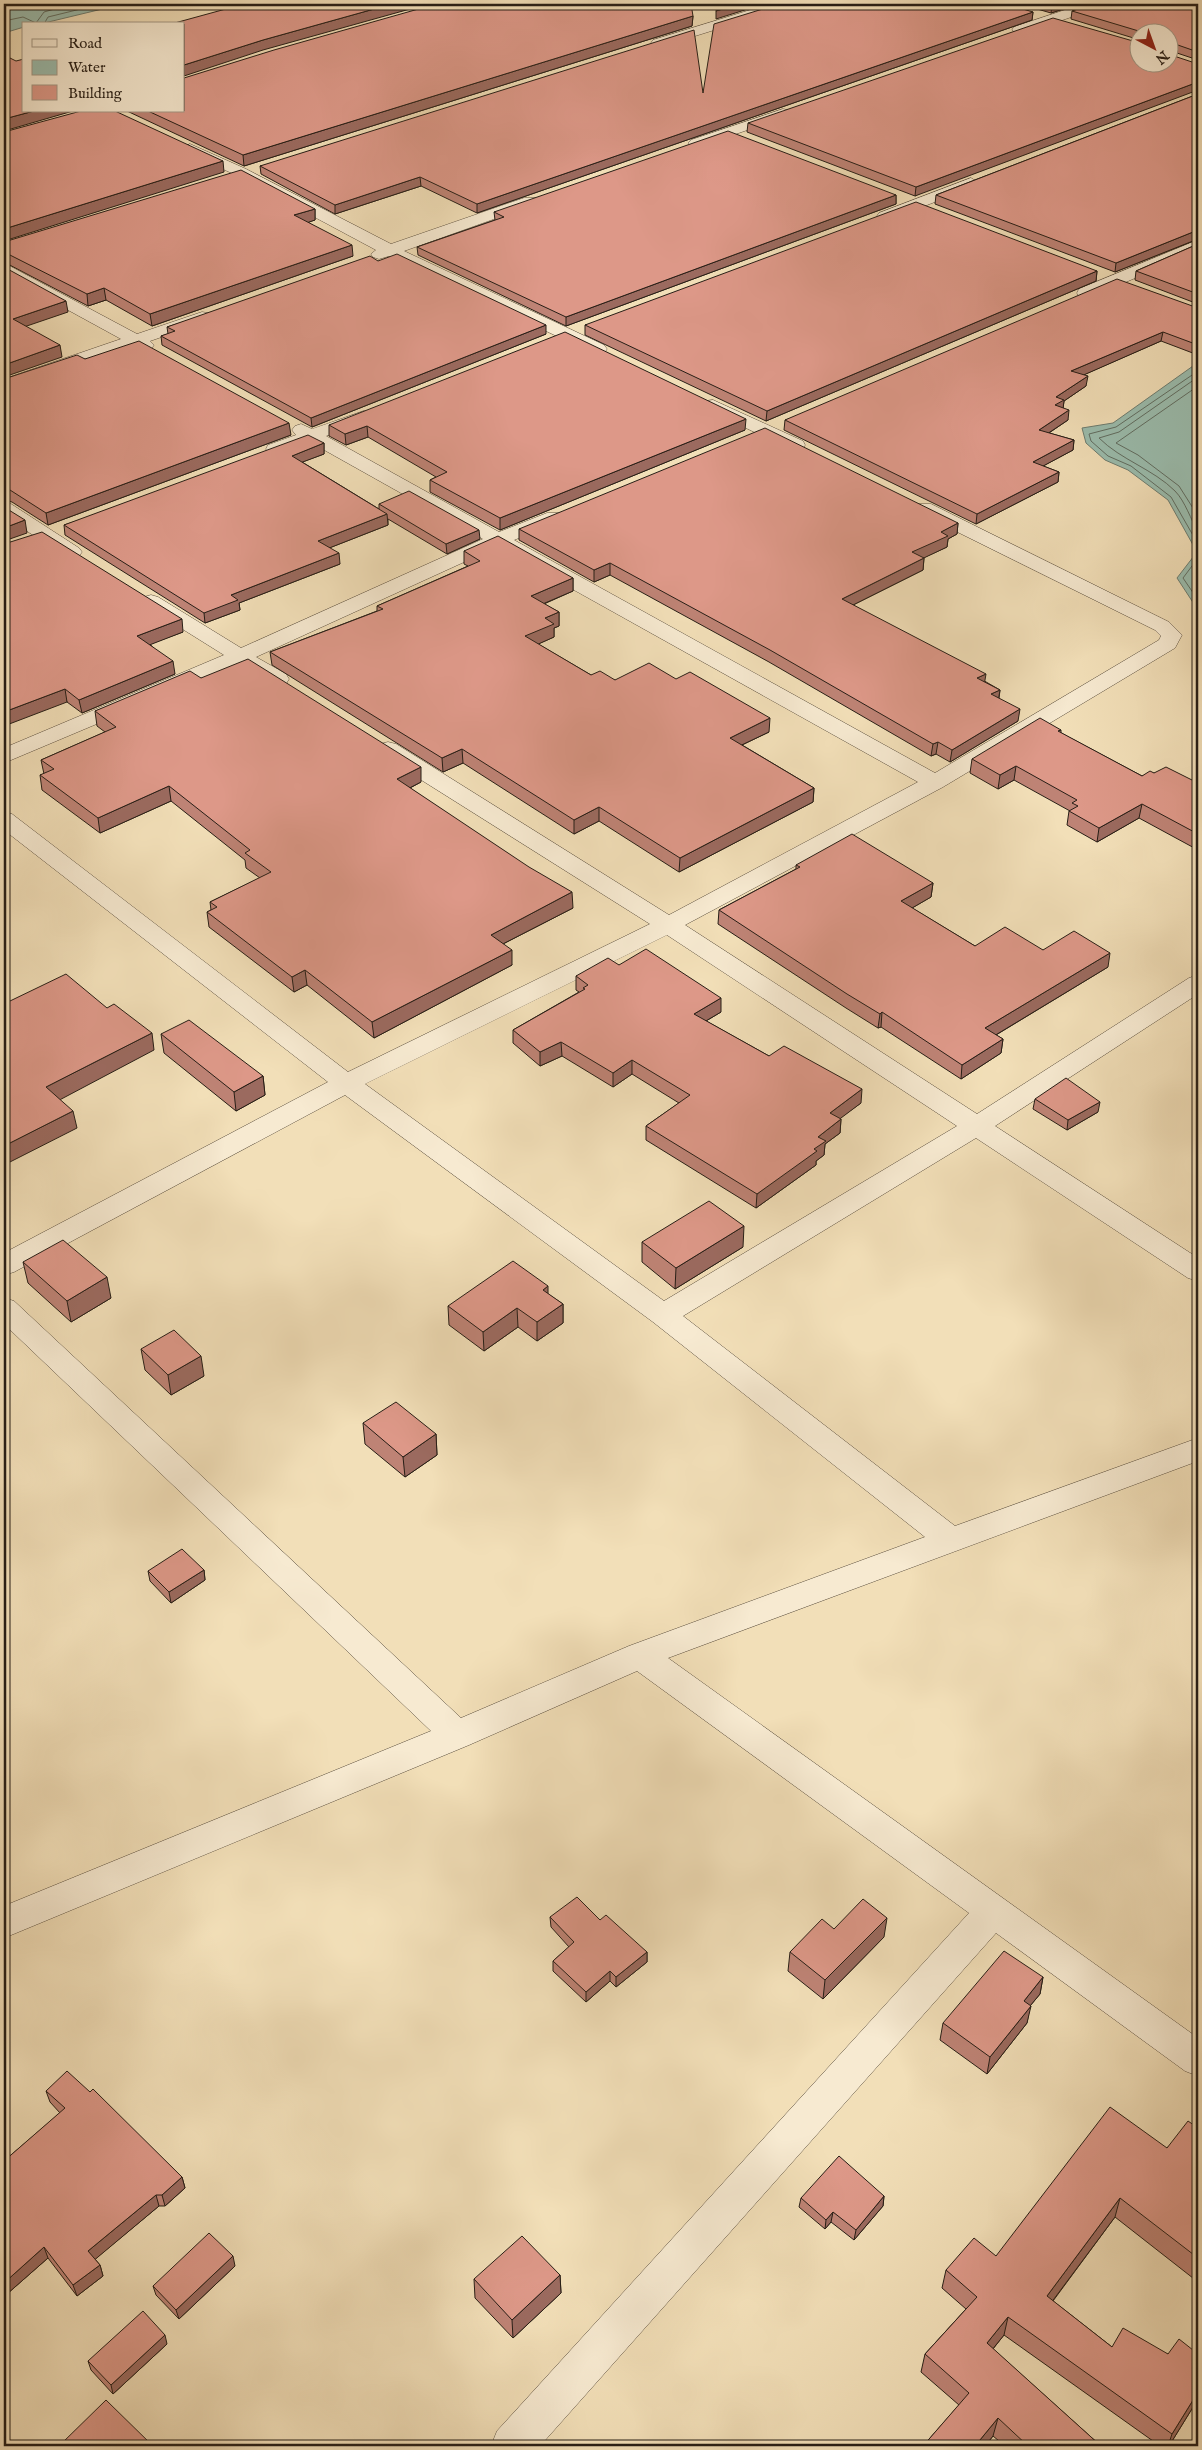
<svg xmlns="http://www.w3.org/2000/svg" width="1202" height="2450" font-family="'IM FELL English',serif">
  <style>
    .water { fill: #9bbdae; stroke: #6d7d71 }
    .lines { fill: none; stroke-linecap: round; stroke-linejoin: round }
    .shore { stroke: #616e62; stroke-width: 1 }
    .street-casing { stroke: #5a4e3e; stroke-width: 1 }
    .street { fill: #f7ead1; fill-rule: evenodd }
    .wall { fill: #be8375; stroke: #271e16 }
    .shaded-wall { fill: #9b6a5f; stroke: #271e16 }
    .building { fill: #dd9888; stroke: #271e16 }
  </style>
  <rect width="100%" height="100%" fill="#f2dfb8"/>
  <filter id="stains"><feTurbulence type="fractalNoise" baseFrequency=".004" numOctaves="4"/><feColorMatrix values="0 0 0 0 .2 0 0 0 0 .09 0 0 0 0 .02 0 0 0 .5 -.17"/></filter>
  <radialGradient id="worn" r=".72"><stop offset=".6" stop-color="#630" stop-opacity="0"/><stop offset="1" stop-color="#630" stop-opacity=".3"/></radialGradient>
  <path class="water" d="M4 4H123L40 24H24V27L4 33Z
    M1193 366H1198V605L1194 604 1177 578 1197 552 1168 500 1128 470 1105 460 1086 443 1082 428 1113 423Z"/>
  <g class="lines">
    <path class="shore" d="M4 21 23 17 36 23 44 12 72 4
      M44 24 48 17 101 4
      M1198 371 1116 427 1089 434 1091 441 1108 456 1131 466 1171 497 1198 544
      M1198 377 1119 432 1099 438C1121 460 1153 469 1175 491 1185 501 1191 520 1198 532
      M1198 386 1116 443 1138 455 1179 486 1198 516
      M1198 558 1183 578 1198 600"/>
    <defs>
      <path id="street" d="M770 4H790L788 7 663 46 658 47 651 43 653 40Z
        M1083 4H1103L1101 7 1024 33 1019 34 1012 30 1014 27Z
        M783 109 788 110 790 113 788 116 701 146H691L688 143 691 140Z
        M190 144 246 169 391 244 524 198H536L538 201 536 204 404 251 604 345 607 349 604 353H592L389 256 379 259 373 257 371 254 376 250 236 175 185 152 182 149Z
        M971 178 979 183 976 186 891 219H879L877 216 879 213Z
        M1198 240V251L1091 297H1079L1077 293 1079 289Z
        M4 263 137 334 202 312 208 313 211 317 208 321 150 341 154 345 151 349 145 350 134 346 4 390V379L121 339 4 275Z
        M713 400 803 441 805 445 803 449H789L707 409 704 405 707 401Z
        M364 411 370 412 373 416 370 420 326 436 499 532 547 513H561L564 517 561 521 514 540 935 773 1159 640 1161 636 1155 630 917 512 914 508 917 504H931L1169 622 1182 635 1175 648 943 787 685 925 977 1114 1189 978 1198 975V994L995 1126 1198 1258V1281L1188 1278 976 1138 683 1316 955 1526 1198 1438V1461L668 1658 1198 2038V2076L1185 2071 996 1933 540 2446H491L497 2431 969 1913 637 1671 469 1745 4 1938V1906L431 1731 4 1324V1298L14 1301 461 1718 629 1646 925 1537 653 1322 345 1095 14 1272 4 1275V1253L328 1082 4 830V812L12 814 348 1072 650 924 380 754 377 749 380 744 388 742 396 744 669 915 918 782 497 547 256 657 286 674 289 679 286 684C269 688 253 673 239 664L4 763V748L224 655 144 605 141 601 144 597 151 595 158 597 241 648 483 539 310 442 282 453H268L266 449 268 445 296 435 292 430 295 426 301 424 312 429ZM667 935 957 1126 664 1301 365 1084Z
        M4 502 11 504 79 548 82 552 79 556 72 558 65 556 4 516Z"/>
    </defs>
    <use href="#street" class="street-casing"/>
    <use href="#street" class="street"/>
  </g>
  <path class="wall" d="M1020 4H1079L1051 13Z
    M1198 4V60L1171 51 915 196 747 132 748 123 1140 62 1170 32H1140V40L1071 19 1072 11Z
    M1033 12 1032 20 477 213 421 186 335 214 261 174 260 166 703 93Z
    M693 16 692 26 244 166 127 111H184Z
    M1198 94V239L1115 272 935 204 936 195Z
    M896 195V204L566 326 418 255 417 247 495 220 494 212Z
    M315 209V220L308 222 353 256 152 326 106 300 88 306 4 262V242Z
    M1198 244V304L1135 280 1136 271Z
    M378 261 546 334 312 427 162 345 161 336 168 334 167 327Z
    M1097 271 1096 281 766 421 585 335V325Z
    M1198 308V355L1161 341 1083 375 1086 386 1064 401 1063 408 1068 420 1049 433 1074 440 1073 450 1043 466 1059 472 1058 482 976 524 784 430 785 420Z
    M85 359 291 435 48 525 12 502 5 500 4 501V379Z
    M329 425 745 430 500 530 430 492V480L436 477 368 437 346 445 329 436Z
    M324 443V454L302 462 379 509V504L480 539 447 554 388 519V525L329 548 340 564 239 603 240 610 205 623 65 535 64 525Z
    M958 523 957 534 948 539 947 547 923 558H924L923 570 853 605 1000 690 999 698 1018 721 950 762 936 754 931 756 769 662 610 575 594 582 519 540V529Z
    M4 544 183 632 150 644 175 674 82 713 67 702Z
    M464 551 573 578V591L544 604 559 612V626L554 628V637L538 644 591 675 615 680 769 732 742 745 814 788 813 802 679 872 599 821 574 834 463 763 443 772 272 665 270 652 377 611V606L468 566 464 564Z
    M201 678 421 782 410 788 573 908 503 944 512 965 374 1038 307 985 294 992 209 927 207 912 211 910 210 902 260 878 246 868 245 860 171 801 100 833 42 790 40 775 44 774 41 760 105 732 97 726 95 711Z
    M1061 730V733L1142 776 1154 773 1198 783V850L1139 818 1097 842 1067 825 1069 811H1070L1014 780 998 789 970 773 972 759Z
    M796 865 933 883 931 897 912 908 975 946 1043 950 1108 967 996 1035 1003 1039 1001 1053 961 1079 881 1027 878 1028 846 1008 718 924 719 910 796 869Z
    M619 965 721 1012 706 1021 769 1056 861 1103 840 1118 841 1119 840 1133 825 1144 824 1155 816 1161V1165L756 1208 646 1140V1126L679 1103 632 1074 613 1087 562 1056 540 1066 513 1043V1030L579 992 576 990V976Z
    M161 1034 263 1076 265 1095 236 1111 164 1053Z
    M1035 1099 1098 1112 1067 1130 1033 1109Z
    M642 1242 743 1247 675 1289 642 1262Z
    M23 1262 111 1298 71 1322 28 1283Z
    M548 1294 563 1304V1323L537 1341 518 1327 484 1351 449 1325 448 1306Z
    M141 1349 204 1376 171 1395 145 1370Z
    M363 1423 436 1434 437 1455 405 1477 365 1444Z
    M204 1570 205 1580 171 1603 150 1581 148 1571Z
    M550 1917 600 1920 647 1952V1962L616 1987 610 1981 586 2002 553 1971V1961L569 1947 551 1927Z
    M834 1929 884 1937 823 1999 788 1971 790 1952Z
    M1043 1977 1040 1994 1030 2006 1027 2023 987 2074 940 2040 943 2023Z
    M46 2091 182 2177 185 2188 165 2206H159L95 2259 100 2265 103 2276 77 2296 48 2258 7 2294 4 2291V2161L60 2113 50 2102Z
    M1198 2128V2282L1115 2217 1053 2301 1112 2347 1168 2354H1198V2399L1169 2446H1160L1004 2335 993 2349 1101 2446H1005L993 2436 985 2446H923L959 2405 921 2372 925 2354 966 2309 942 2288 946 2270 996 2256Z
    M884 2196 883 2206 854 2240 831 2222 825 2229 799 2207 801 2198Z
    M235 2266 179 2319 156 2295 153 2286Z
    M560 2275 561 2293 513 2338 475 2298 474 2279Z
    M167 2344 113 2394 91 2370 88 2361Z"/>
  <path class="shaded-wall" d="M392 4H428L263 50 184 76V65L263 40Z
    M739 4H764L716 19V11Z
    M1055 4H1079L1051 13 1052 5Z
    M1033 12 1032 20 477 213V204Z
    M693 16 692 26 244 166 243 155Z
    M1198 82V90L915 196 916 187Z
    M34 111H73L4 131V119Z
    M223 161 224 172 4 241V229Z
    M420 177 421 186 335 214V205Z
    M896 195V204L566 326V317Z
    M315 209V220L295 227 294 215Z
    M1198 230V239L1115 272 1116 263Z
    M352 245 353 256 152 326 150 314Z
    M1097 271 1096 281 766 421 767 411Z
    M104 288 106 300 88 306 87 294Z
    M66 301 68 312 15 330 13 319Z
    M546 325V334L312 427 311 418Z
    M1163 332 1161 341 1070 381 1071 371Z
    M60 345 62 357 4 377V365Z
    M1088 376 1086 386 1064 401 1063 409 1053 415 1056 397Z
    M1069 410 1068 420 1038 440 1039 430Z
    M746 419 745 430 500 530V518Z
    M289 423 291 435 48 525 46 513Z
    M367 426 368 437 346 445 345 434Z
    M1074 440 1073 450 1032 472 1033 462Z
    M324 443V454L292 466V456Z
    M1059 472 1058 482 976 524 977 514Z
    M387 514 388 525 319 552 318 541Z
    M25 520 27 533 4 541V528Z
    M958 523 957 534 948 539 947 547 911 564 912 552 941 532Z
    M479 530 480 539 447 554 446 544Z
    M339 553 340 564 239 603 240 610 205 623 204 613 231 595Z
    M924 558 923 570 841 611 842 599Z
    M610 563V575L594 582V570Z
    M573 578V591L531 609V596Z
    M559 612V626L554 628V637L525 650V636L545 618Z
    M182 619 183 632 139 649 137 636Z
    M173 661 175 674 82 713 79 700Z
    M986 674 984 686 977 678Z
    M65 689 67 702 4 726V712Z
    M1000 690 998 702 991 694Z
    M1020 709 1018 721 950 762 952 750Z
    M770 718 769 732 729 751 730 738Z
    M938 742 936 754 931 756 933 744Z
    M462 749 463 763 443 772 442 758Z
    M1016 766 1014 780 998 789 1000 775Z
    M421 767V782L398 794 397 779Z
    M169 786 171 801 100 833 98 818Z
    M814 788 813 802 679 872 680 858Z
    M1142 804 1139 818 1097 842 1099 828Z
    M599 807V821L574 834V820Z
    M933 883 931 897 900 915 901 901Z
    M572 892 573 908 491 950V935Z
    M512 950V965L374 1038 372 1022Z
    M1110 953 1108 967 984 1042 985 1028Z
    M305 970 307 985 294 992 292 977Z
    M721 998V1012L694 1028V1014Z
    M882 1012 881 1027 878 1028 880 1014Z
    M152 1033 154 1050 50 1105 46 1087Z
    M1003 1039 1001 1053 961 1079 962 1065Z
    M561 1042 562 1056 540 1066V1052Z
    M632 1060V1074L613 1087V1073Z
    M263 1076 265 1095 236 1111 234 1092Z
    M862 1089 861 1103 829 1127 830 1113Z
    M1100 1102 1098 1112 1067 1130 1068 1120Z
    M73 1111 77 1128 4 1165V1146Z
    M841 1119 840 1133 825 1144 824 1155 816 1161V1165L756 1208 757 1194 814 1149 818 1137Z
    M744 1226 743 1247 675 1289 676 1268Z
    M107 1277 111 1298 71 1322 67 1301Z
    M548 1286V1305L543 1290Z
    M563 1304V1323L537 1341V1322Z
    M517 1308 518 1327 484 1351 483 1332Z
    M201 1356 204 1376 171 1395 168 1375Z
    M436 1434 437 1455 405 1477 403 1457Z
    M204 1570 205 1580 171 1603 169 1592Z
    M887 1918 884 1937 823 1999 825 1980Z
    M647 1952V1962L616 1987V1977Z
    M610 1971V1981L586 2002V1992Z
    M1043 1977 1040 1994 1020 2018 1024 2001Z
    M1031 2006 1027 2023 987 2074 990 2057Z
    M182 2177 185 2188 165 2206 162 2195Z
    M156 2195 159 2206 92 2262 88 2251Z
    M884 2196 883 2206 854 2240 856 2230Z
    M1120 2198 1115 2217 1042 2315 1047 2296Z
    M833 2212 831 2222 825 2229 826 2220Z
    M44 2247 48 2258 7 2294 4 2285V2283Z
    M233 2256 235 2266 179 2319 176 2310Z
    M100 2265 103 2276 77 2296 73 2285Z
    M560 2275 561 2293 513 2338 512 2320Z
    M1008 2317 1004 2335 983 2361 987 2343Z
    M165 2335 167 2344 113 2394 111 2385Z
    M1198 2392V2399L1169 2446H1168L1172 2434Z
    M998 2418 993 2436 985 2446H975Z"/>
  <path class="building" d="M244 4H392L263 40 184 65V24H171Z
    M436 4H691L693 16 243 155 148 111H184V78L274 50Z
    M717 4H739L716 11Z
    M779 4H1006L1033 12 477 204 420 177 335 205 260 166 694 30 703 93 714 24Z
    M1093 4H1198V52L1172 43 1170 45V32H1142L1072 11Z
    M1053 18 1140 43V62H1170V46L1171 55 1198 64V82L916 187 748 123Z
    M4 55 16 61 24 59V111H34L4 119Z
    M1198 94V230L1116 263 936 195Z
    M81 111H115L223 161 4 229V132Z
    M728 131 896 195 566 317 417 247 504 217 494 212Z
    M241 170 315 209 294 215 352 245 150 314 104 288 87 294 4 252V242Z
    M916 202 1097 271 767 411 585 325Z
    M1198 244V294L1136 271Z
    M397 254 546 325 311 418 161 336 175 331 167 327 370 256 378 261Z
    M4 267 66 301 13 319 60 345 4 365Z
    M1117 279 1198 308V345L1163 332 1071 371 1088 376 1056 397 1064 400 1055 405 1069 410 1039 430 1074 440 1033 462 1059 472 977 514 785 420Z
    M565 332 746 419 500 518 430 480 447 472 367 426 345 434 329 425Z
    M139 341 289 423 46 513 10 490 4 488V379L77 355 85 359Z
    M765 428 958 523 941 532 948 536 912 552 924 558 842 599 986 674 977 678 1000 690 991 694 1020 709 952 750 938 742 933 744 770 650 610 563 594 570 519 529Z
    M308 435 324 443 292 456 387 514 318 541 339 553 231 595 238 600 204 613 64 525Z
    M409 491 479 530 446 544 379 504Z
    M4 507 25 520 4 528Z
    M42 532 182 619 137 636 173 661 79 700 65 689 4 712V544Z
    M498 536 573 578 531 596 559 612 545 618 554 624 525 636 591 675 600 671 615 680 649 663 676 679 690 672 770 718 730 738 814 788 680 858 599 807 574 820 462 749 442 758 270 652 383 609 377 606 480 561 464 551Z
    M248 659 421 767 397 779 529 867 572 892 491 935 512 950 372 1022 305 970 292 977 207 912 217 907 210 902 271 872 245 853 250 850 169 786 98 818 40 775 54 769 41 760 116 727 95 711 190 671 201 678Z
    M1040 718 1061 730 1058 731 1142 776 1150 771 1154 773 1166 767 1198 783V834L1142 804 1099 828 1069 811 1078 806 1072 803 1077 800 1016 766 1000 775 972 759Z
    M852 834 933 883 901 901 975 946 1005 927 1043 950 1074 931 1110 953 985 1028 1003 1039 962 1065 882 1012 880 1014 847 994 719 910 800 867 796 865Z
    M646 949 721 998 694 1014 769 1056 784 1046 862 1089 830 1113 841 1119 818 1137 826 1141 814 1149 817 1151 757 1194 646 1126 690 1095 632 1060 613 1073 561 1042 540 1052 513 1030 585 989 583 988 588 985 576 976 608 958 619 965Z
    M66 974 107 1008 114 1004 152 1033 46 1087 73 1111 4 1146V996L10 1001Z
    M189 1020 263 1076 234 1092 161 1034Z
    M1066 1078 1100 1102 1068 1120 1035 1099Z
    M709 1201 744 1226 676 1268 642 1242Z
    M63 1240 107 1277 67 1301 23 1262Z
    M513 1261 548 1286 543 1290 563 1304 537 1322 517 1308 483 1332 448 1306Z
    M174 1330 201 1356 168 1375 141 1349Z
    M396 1402 436 1434 403 1457 363 1423Z
    M182 1549 204 1570 169 1592 148 1571Z
    M577 1897 600 1920 606 1915 647 1952 616 1977 610 1971 586 1992 553 1961 574 1942 550 1917Z
    M863 1899 887 1918 825 1980 790 1952 822 1919 834 1929Z
    M1004 1951 1043 1977 1024 2001 1031 2006 990 2057 943 2023Z
    M67 2071 90 2092 93 2089 182 2177 162 2195H156L88 2251 100 2265 73 2285 44 2247 4 2283V2161L65 2108 46 2091Z
    M1110 2107 1167 2148 1188 2121 1198 2128V2157L1196 2160 1198 2162V2258L1120 2198 1047 2296 1112 2347 1123 2328 1168 2354 1179 2339 1198 2354V2392L1172 2434 1008 2317 987 2343 1101 2446H1028L998 2418 975 2446H923L969 2393 925 2354 977 2297 946 2270 974 2238 996 2256Z
    M839 2156 884 2196 856 2230 833 2212 826 2220 801 2198Z
    M209 2233 233 2256 176 2310 153 2286Z
    M522 2236 560 2275 512 2320 474 2279Z
    M143 2311 165 2335 111 2385 88 2361Z
    M106 2400 153 2446H59Z"/>
  <rect width="1202" height="2450" fill="none" stroke="#f2dfb8" stroke-width="20"/>
  <rect x="5" y="5" width="1192" height="2440" fill="none" stroke="#271e16" stroke-width="2.5"/>
  <rect x="10" y="10" width="1182" height="2430" fill="none" stroke="#271e16"/>
  <rect x="22" y="22" width="162" height="90" fill="#f7ead1" stroke="#a49886"/>
  <rect x="32" y="39" width="25" height="8" fill="#f7ead1" stroke="#a49886"/>
  <text x="68" y="48" font-size="15" fill="#271e16">Road</text>
  <rect x="32" y="60" width="25" height="15" fill="#9bbdae" stroke="#a49886"/>
  <text x="68" y="72" font-size="15" fill="#271e16">Water</text>
  <rect x="32" y="85" width="25" height="15" fill="#dd9888" stroke="#a49886"/>
  <text x="68" y="98" font-size="15" fill="#271e16">Building</text>
  <g transform="translate(1154 48) rotate(139)"><circle r="24" fill="#f7ead1" stroke="#a49886"/>
  <path d="M0-4L9 19L0 12L-9 19Z" fill="#8f2418"/>
  <text y="-8" font-size="14" font-weight="bold" text-anchor="middle" fill="#271e16">N</text>
  </g>
  <rect width="100%" height="100%" filter="url(#stains)"/>
  <rect width="100%" height="100%" fill="url(#worn)"/>
</svg>
